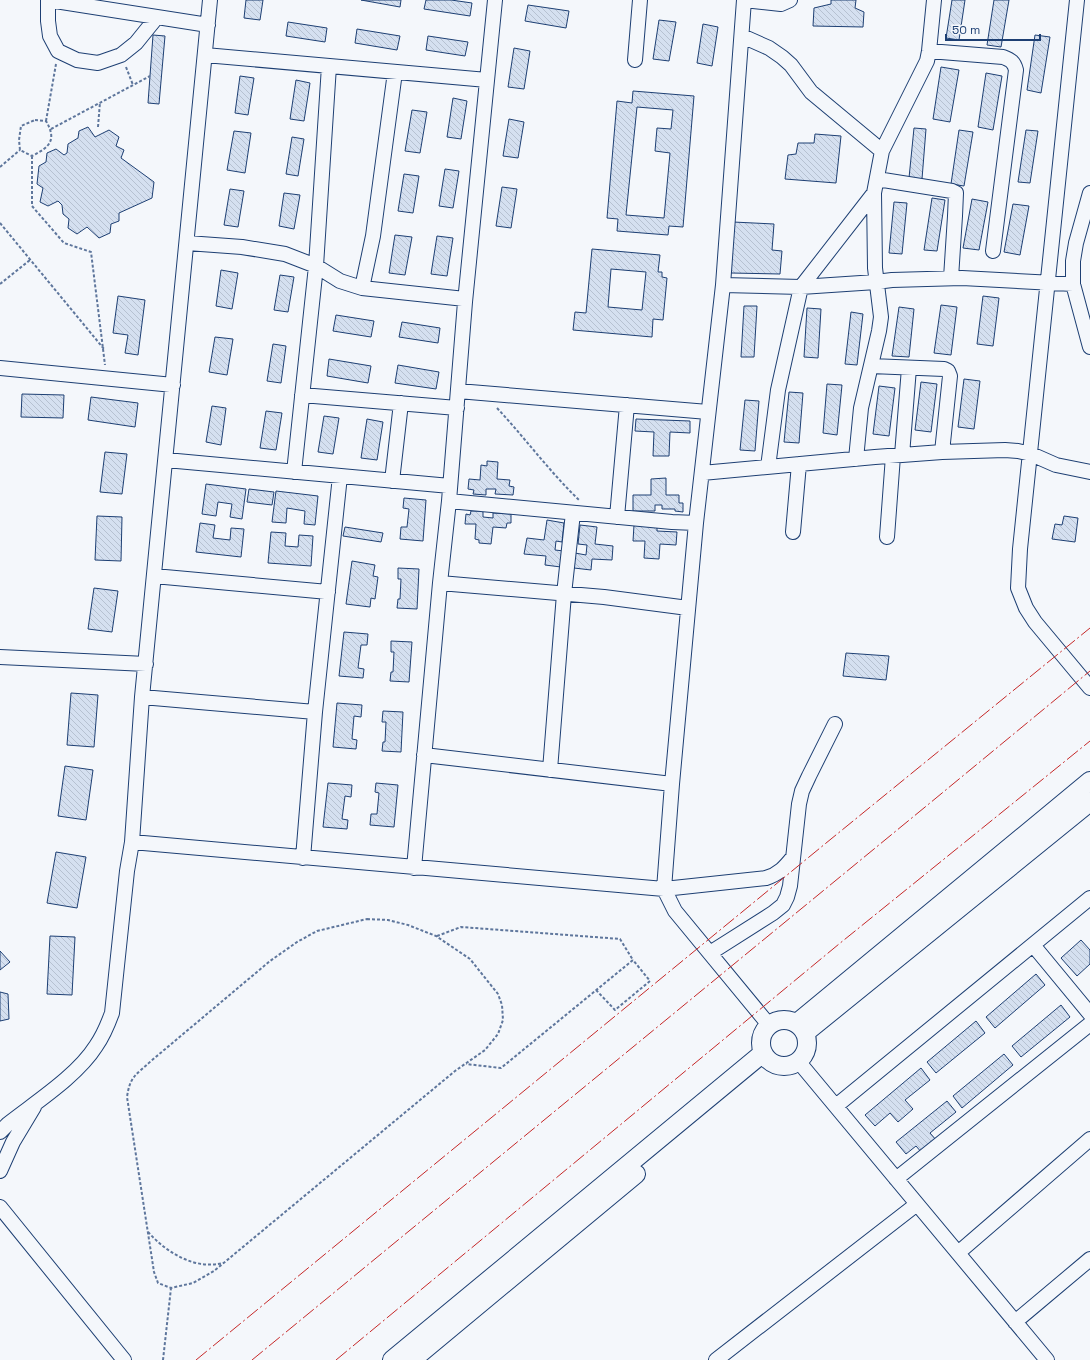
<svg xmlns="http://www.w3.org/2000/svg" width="1090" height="1360" font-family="'Space Grotesk',sans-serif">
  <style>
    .building { fill: url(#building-back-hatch); stroke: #1d3f73; fill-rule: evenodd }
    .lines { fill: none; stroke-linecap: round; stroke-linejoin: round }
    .minor-casing { stroke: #1d3f73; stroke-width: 16 }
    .major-casing { stroke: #1d3f73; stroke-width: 20 }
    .path { stroke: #5e769c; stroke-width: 2; stroke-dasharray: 3 2; stroke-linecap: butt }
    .minor { stroke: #f4f7fb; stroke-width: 14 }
    .major { stroke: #f4f7fb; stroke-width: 18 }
    .power { stroke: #c62828; stroke-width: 1; stroke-dasharray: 14 3 2 3; stroke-linecap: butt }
  </style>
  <defs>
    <pattern id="building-back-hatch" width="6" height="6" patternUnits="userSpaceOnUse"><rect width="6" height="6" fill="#d5e0f0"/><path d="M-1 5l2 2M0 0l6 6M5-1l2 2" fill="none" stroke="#b6c1d1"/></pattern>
  </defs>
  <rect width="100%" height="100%" fill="#f4f7fb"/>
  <path class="building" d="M246 0H263L260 20 244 18Z
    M361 0H401L400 7Z
    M426 0H451L472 3 470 16 424 9Z
    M831 0H856L855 8 864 12 863 27 813 26 814 8 831 4Z
    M952 0H965L959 40 946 38Z
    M994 0H1009L1001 47 987 45Z
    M528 5 569 11 566 28 525 21Z
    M659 20 676 22 669 61 653 59Z
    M288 22 327 28 325 42 286 36Z
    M703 24 718 27 712 66 697 63Z
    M357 29 400 36 397 50 355 43Z
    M153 35 165 36 159 104 148 103Z
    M1035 35 1050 37 1041 93 1027 90Z
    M428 36 468 42 465 56 426 50Z
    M514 48 530 51 524 89 508 87Z
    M941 67 959 70 950 122 933 119Z
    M986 73 1002 76 993 130 978 127Z
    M240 76 254 78 248 115 235 113Z
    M296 80 310 83 304 121 290 119Z
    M633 91 694 96 683 227 669 226 668 235 617 231 618 219 607 218 617 101 632 103ZM637 107 673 110 671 129 657 128 655 151 670 153 664 218 626 215Z
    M453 98 467 101 461 139 447 137Z
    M412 110 427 112 420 153 405 151Z
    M509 119 524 122 518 158 503 156Z
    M88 127 95 137 109 130 119 137 116 146 124 150 121 158 154 182 152 198 119 213V221L111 224 110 233 99 238 87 227 77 234 68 228 69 219 63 214 62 205 58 201 48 206 40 202 43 188 37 184 39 166 46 162 47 153 56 149 64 155 67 153 68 144 78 138 79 131Z
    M914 128 926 129 922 179 909 178Z
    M959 130 973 132 964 186 951 184Z
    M1026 130 1038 131 1030 183 1018 182Z
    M234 131 251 133 245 173 227 170Z
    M815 134 841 136 836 183 785 179 788 155 796 154 798 143H814Z
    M292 137 304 139 298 176 286 174Z
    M445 169 459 171 453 208 439 206Z
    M404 174 419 176 413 213 398 211Z
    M502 187 517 189 511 228 496 226Z
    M230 189 244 191 238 227 224 225Z
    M284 193 300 195 294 229 279 226Z
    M932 198 945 200 937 251 924 250Z
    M972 199 988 202 979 250 963 248Z
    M894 202 907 203 902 254 889 253Z
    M1013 204 1029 206 1020 255 1004 252Z
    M733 222 774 224 772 250 782 251 780 274 731 273Z
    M395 235 412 237 405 275 389 273Z
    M437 236 453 238 447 276 431 274Z
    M592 249 660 255 658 272H662V277L667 278 663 320 653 319 652 337 573 330 575 312 586 313ZM611 269 646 272 642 310 608 307Z
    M221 270 238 273 232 309 216 306Z
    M280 275 294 277 288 312 274 310Z
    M118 296 145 300 138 355 125 353 128 335 113 333Z
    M983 296 999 298 993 346 977 344Z
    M941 305 957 307 951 355 934 353Z
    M744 306H757L754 357H741Z
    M899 307 914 309 909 357 892 356Z
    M807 308 821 309 818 358 804 357Z
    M851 312 863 314 857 365 845 364Z
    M336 315 374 321 371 337 333 331Z
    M402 322 440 328 438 343 399 337Z
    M215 337 233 339 227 375 209 372Z
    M273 344 286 346 281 383 267 381Z
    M329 359 371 366 368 383 327 376Z
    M398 365 439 372 436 389 395 383Z
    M964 379 980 381 974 429 958 427Z
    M921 382 937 384 931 432 915 430Z
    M827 384 842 385 837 435 823 433Z
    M879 386 895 388 889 436 873 434Z
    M789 392 803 393 799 443 784 442Z
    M22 394 64 395 63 418 21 417Z
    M91 397 138 403 135 427 88 420Z
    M745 400 759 401 755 451 740 450Z
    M212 406 226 408 221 445 206 442Z
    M266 411 282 413 276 450 260 448Z
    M324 416 339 418 333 454 318 452Z
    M367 419 383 422 377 460 361 458Z
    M636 419 690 421V433L670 432 669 456H653L654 432 635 431Z
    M105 452 127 454 122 494 100 492Z
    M487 461 498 462 497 479 510 480 509 486 514 487 513 495 495 494 496 489H486V495L473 494 474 490 468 489 469 479 480 480 481 465 487 466Z
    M666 478V495H679V503H683V512L675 511V509H662V505H655V511H633V495H651V479Z
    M206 484 246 489 242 519 230 517 232 504 218 502 216 516 202 514Z
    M249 489 274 492 272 505 247 502Z
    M276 491 318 496 315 525 304 524 305 511 287 508 286 523 272 522Z
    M404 498 426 500 423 541 400 539 401 527H407L409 509 403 508Z
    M471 511H483V517L493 518V513L511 514V523H507L506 528 493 527 491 544 479 543V540L475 539 476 524H465L466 514 470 515Z
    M97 516 122 517 121 561 95 560Z
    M1064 516 1078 518 1075 542 1052 539 1055 524 1062 525Z
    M547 520 564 523 562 542 556 541 555 550 564 551 561 567 545 565 546 556 524 554 527 538 544 540Z
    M200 523 215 525 213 538 230 540 231 528 244 529 241 557 196 552Z
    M580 525 597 527 595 544 613 546 612 560 592 559 591 570 574 568 575 553 586 555 587 545 578 544Z
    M634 525 657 526V531L677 532 676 545 660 544 659 559 644 558 645 541H633Z
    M345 527 383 533 381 542 343 536Z
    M271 532 286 533 285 546 298 547 299 535 313 536 311 566 268 563Z
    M352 561 375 565 373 576 378 577 375 599 371 598 370 607 346 604Z
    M398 568 419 569 417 609 397 608 398 599H400L401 579H398Z
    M94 588 118 591 112 632 88 629Z
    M344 632 368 634 367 645H361L358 668 364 669 363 678 339 676Z
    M391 641 412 642 409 682 390 681 391 672H393L394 652H391Z
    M846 653 889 656 886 680 843 676Z
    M71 693 98 695 94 747 67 745Z
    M337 703 362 705 361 717 354 716 352 739 357 740 356 749 333 747Z
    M383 711 403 712 401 752 382 751 383 742H385L386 722H382Z
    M65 766 93 770 86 820 58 816Z
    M328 783 352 785 351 797 345 796 342 819 348 820 347 829 323 827Z
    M376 783 398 785 394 827 370 825 371 814H377L379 793 375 792Z
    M56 852 86 857 77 908 47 903Z
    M50 936 75 937 72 995 47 994Z
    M1081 940 1090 950V964L1077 976 1061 958Z
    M0 951 10 962 0 970Z
    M1036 974 1045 985 995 1028 986 1017Z
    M0 992 8 994 9 1019 0 1021Z
    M1061 1005 1070 1017 1021 1057 1012 1046Z
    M976 1021 985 1033 936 1073 927 1062Z
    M1004 1054 1013 1065 962 1108 953 1096Z
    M921 1068 930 1080 905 1100 913 1109 898 1122 890 1113 875 1126 865 1115Z
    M947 1101 956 1112 930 1133 937 1141 922 1153 916 1146 906 1154 896 1142Z"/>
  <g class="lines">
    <defs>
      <path id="minor" d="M48 0V21L50 36 58 51 77 60 98 63 121 55 136 43 157 17
        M49 0 208 25
        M495 0 465 302 449 501 672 522 696 523
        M744 0 723 285 696 523 672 784 664 889 675 911 769 1025
        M744 0 781 4 790 0
        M1077 0 1020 549 1018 588 1026 608 1035 622 1090 688
        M742 36 769 48 782 57 791 65 811 92 882 151
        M929 51 1003 57C1011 60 1014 62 1016 70L993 251
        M205 55 487 80
        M635 60 640 0
        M877 179 952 191 956 193 955 216 951 278
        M1090 193 1076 243 1073 261V284L1090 347
        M187 243 242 247 285 254 316 266 340 281 362 288 373 236 395 72
        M723 285 801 287 876 282 892 280 962 278 1073 284
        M362 288 465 299
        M871 366 944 369 948 371 950 376 942 452
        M0 368 173 385
        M458 391 708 412
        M302 395 457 408
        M902 455 909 368
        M856 459 861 408 879 331 881 317 875 268 874 193 882 151 927 61 929 51 934 0
        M166 460 450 486
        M768 467 778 390 801 287 874 193
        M294 472 316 266 329 66
        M702 473 875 457 942 452 1005 450 1018 451 1031 454 1056 465 1090 472
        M392 481 401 403
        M449 501 440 583 604 597 688 608
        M617 517 627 405
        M793 532 799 464
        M887 537 893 456
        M154 576 328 592
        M0 657 146 664
        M142 697 315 712
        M424 755 672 784
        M550 770 564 594 573 513
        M132 842 664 889 766 878C779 874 785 867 793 857
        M303 858 315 712 340 476
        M414 868 440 583
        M1033 945 1090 1014
        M710 953 773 913 783 905 787 897 790 886 799 804 802 791 809 776 835 724
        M798 1061 1047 1360
        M836 1106 1090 898
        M0 1132 8 1124C36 1102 77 1076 96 1046 103 1036 108 1024 112 1013L127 871 132 842 142 697 210 0
        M0 1171 13 1142 34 1107
        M896 1179 1090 1024
        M0 1207 124 1360
        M958 1253 1090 1139
        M1015 1322 1090 1259
        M716 1360 917 1204"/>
      <path id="major" d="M761 1043a23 23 0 1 1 46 0a23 23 0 1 1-46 0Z
        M797 1023 1090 781
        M805 1033 1090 802
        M392 1360 763 1053
        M412 1360 636 1174"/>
    </defs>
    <use href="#minor" class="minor-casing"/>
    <use href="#major" class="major-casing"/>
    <path class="path" d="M126 67 133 85
      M35 120 46 121C57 140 50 147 32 156L20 150 19 140 21 126Z
      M46 121 56 64
      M98 127 100 102
      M51 129 150 76
      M32 156V206L64 243 91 252 105 365
      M0 167 20 150
      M0 223 104 349
      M0 284 30 260
      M497 408C525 438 549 471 579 500
      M367 919 388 920 408 925 436 936 470 959 498 994 502 1005 503 1020 498 1034 485 1050 455 1071 214 1271 193 1283 171 1288 158 1283 154 1272 127 1097C130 1076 136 1075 151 1061L270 961 297 942 317 931Z
      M437 936 461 927 620 939 633 960 501 1068 466 1064
      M596 990 615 1010 650 981 633 960
      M148 1232C167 1253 195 1270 223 1263
      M163 1360 171 1288"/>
    <use href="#minor" class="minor"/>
    <use href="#major" class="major"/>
    <path class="power" d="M196 1360 831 839 1090 628
      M252 1360 930 803 1090 671
      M336 1360 839 944 1090 741"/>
  </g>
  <path d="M946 34v6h94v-6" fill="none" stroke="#1d3f73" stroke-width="2"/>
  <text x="952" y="34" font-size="12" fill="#1d3f73" stroke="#f4f7fb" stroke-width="3" paint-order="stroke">50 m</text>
</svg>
